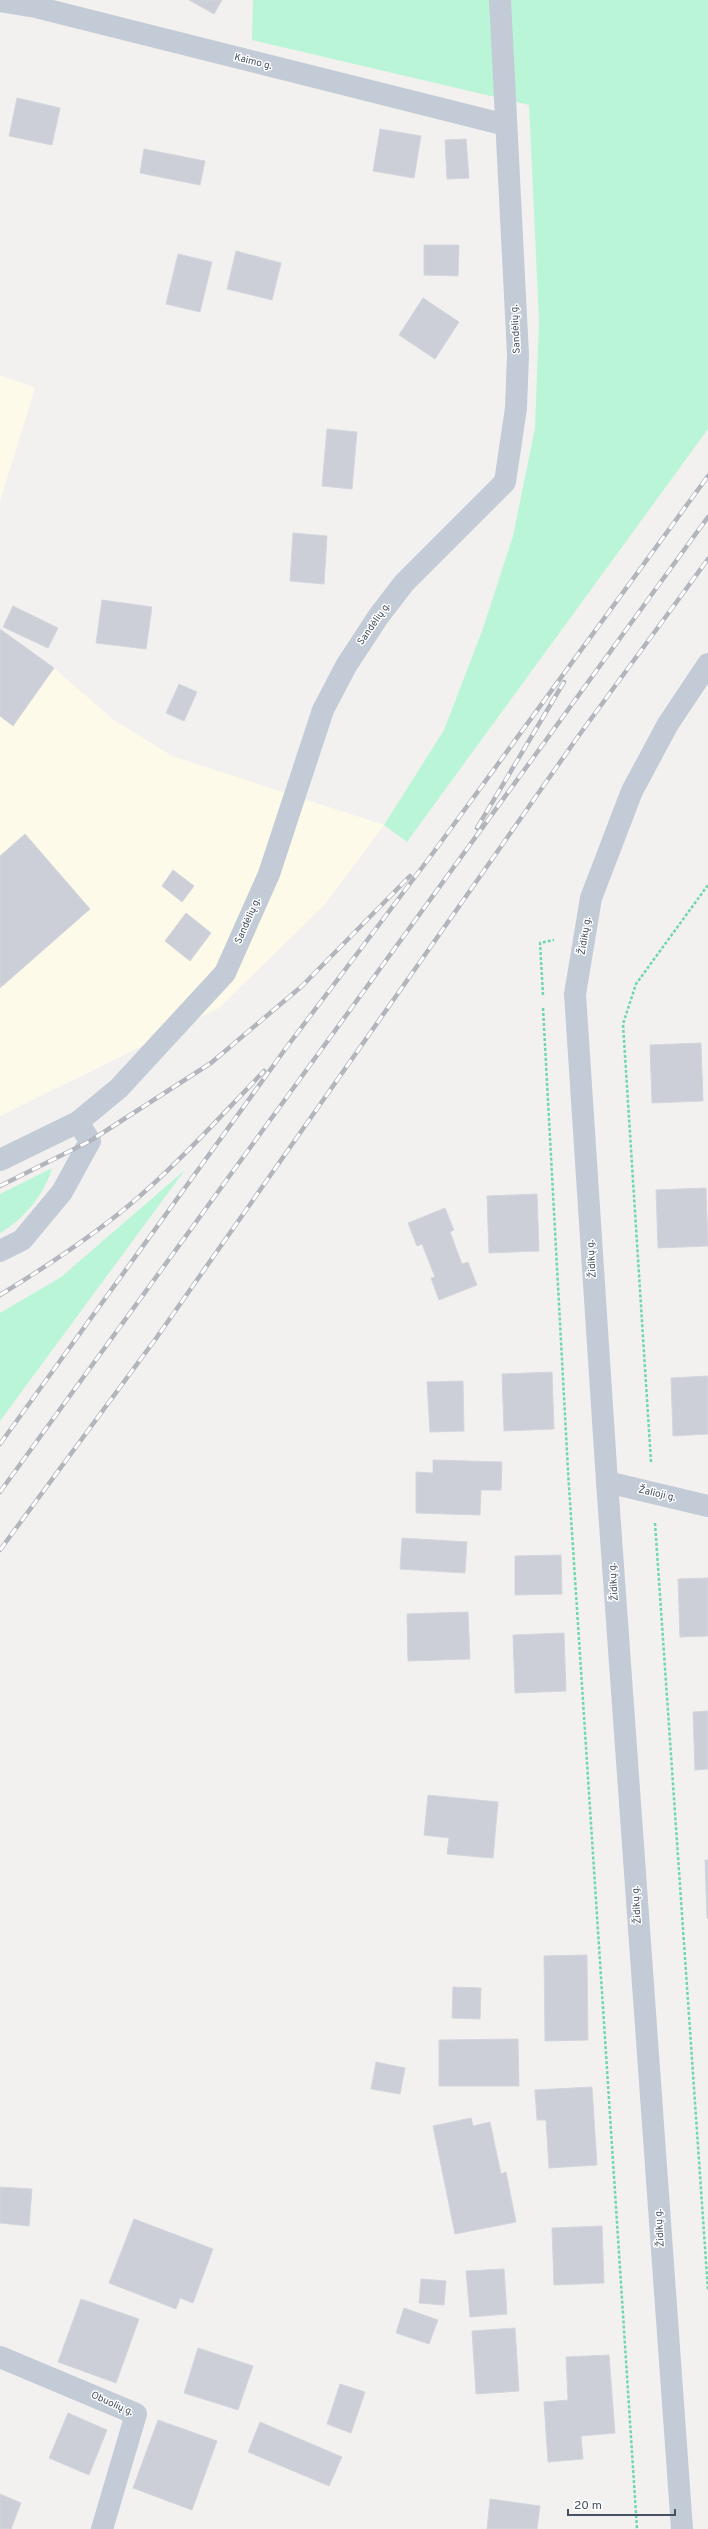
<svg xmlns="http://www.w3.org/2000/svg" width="708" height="2529" font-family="Overpass,sans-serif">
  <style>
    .commercial { fill: #fefae9 }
    .green { fill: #bbf5d7 }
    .building { fill: #cccfd7; stroke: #d4d6dd }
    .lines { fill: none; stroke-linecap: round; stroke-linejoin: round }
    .path { stroke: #6ed7ad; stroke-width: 2.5; stroke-dasharray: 3 2; stroke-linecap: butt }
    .street { stroke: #c3cbd7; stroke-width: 22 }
    .rail-casing { stroke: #b2b5bc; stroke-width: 4.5 }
    .rail { stroke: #fff; stroke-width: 3; stroke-dasharray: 9; stroke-linecap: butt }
    .labels { text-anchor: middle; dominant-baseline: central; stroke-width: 3; stroke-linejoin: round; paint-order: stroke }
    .street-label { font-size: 10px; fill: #465161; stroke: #fff }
  </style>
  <rect width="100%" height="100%" fill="#f3f1f0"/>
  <path class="commercial" d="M0 375 35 388 0 501Z
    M0 629 54 668 112 719 172 756 384 825 325 904 219 1008 0 1116Z"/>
  <path class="green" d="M253 0H708V429L407 842 384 825 444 730 482 631 513 536 535 428 539 321 529 105 252 40Z
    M52 1168C45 1194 23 1220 0 1233V1194Z
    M185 1170 0 1421V1313L61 1277Z"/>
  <path class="building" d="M189 0H222L214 14Z
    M17 98 60 108 52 145 9 136Z
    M380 129 421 136 414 178 373 171Z
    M466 139 469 178 447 179 445 140Z
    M144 149 205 161 200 185 140 173Z
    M424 245H459L458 276 424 275Z
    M236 251 281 263 272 300 227 289Z
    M178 254 212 262 200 312 166 304Z
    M423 298 459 322 435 359 399 335Z
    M327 429 357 432 352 489 322 486Z
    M293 533 327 536 324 584 290 581Z
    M102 600 152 607 146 649 96 643Z
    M13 606 58 628 48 648 3 627Z
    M0 629 54 668 13 726 0 716Z
    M179 684 197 692 184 721 166 713Z
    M25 834 90 909 0 988V856Z
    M173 870 194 886 182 902 162 886Z
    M186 913 211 933 190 961 165 941Z
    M701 1043 703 1101 652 1103 650 1045Z
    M706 1188 708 1246 658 1248 656 1190Z
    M537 1194 539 1251 489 1253 487 1196Z
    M445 1208 454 1230 450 1232 462 1264 468 1262 477 1285 439 1300 431 1278 435 1277 422 1244 417 1246 408 1223Z
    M552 1372 554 1429 504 1431 502 1374Z
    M708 1376V1434L673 1436 671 1378Z
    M463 1381 464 1431 430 1432 427 1382Z
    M433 1460 502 1462 501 1490H481L480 1515 416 1513V1472L433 1473Z
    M402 1538 467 1542 465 1573 400 1569Z
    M561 1555 562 1594 515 1595V1556Z
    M708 1578V1636L680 1637 678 1579Z
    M468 1612 470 1659 408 1661 407 1614Z
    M564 1633 566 1691 515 1693 513 1635Z
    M708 1711V1769L695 1770 693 1712Z
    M428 1795 498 1802 493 1858 447 1854 449 1838 424 1835Z
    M705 1860H708V1918H707Z
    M587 1955 588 2040 545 2041 544 1956Z
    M453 1987 481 1988 480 2019 452 2018Z
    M518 2039 519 2086H439V2040Z
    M376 2062 405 2068 400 2094 371 2089Z
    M592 2087 597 2165 549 2168 546 2120H537L535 2090Z
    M471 2118 473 2126 490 2122 501 2174 506 2172 516 2222 455 2234 433 2126Z
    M0 2187 32 2189 29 2226 0 2223Z
    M134 2219 213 2249 193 2303 180 2298 176 2309 109 2283Z
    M602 2226 604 2283 554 2285 552 2228Z
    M504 2269 507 2314 470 2317 466 2271Z
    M421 2279 446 2281 444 2305 419 2303Z
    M81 2299 139 2319 116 2383 58 2362Z
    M404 2308 438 2320 429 2344 396 2333Z
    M515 2328 519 2391 476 2394 472 2331Z
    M198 2348 253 2366 238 2410 184 2393Z
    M609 2355 615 2433 581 2436 583 2459 548 2462 544 2402 568 2400 566 2357Z
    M340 2384 365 2392 351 2433 327 2424Z
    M68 2413 107 2430 89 2475 49 2458Z
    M158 2420 217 2441 192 2510 133 2488Z
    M260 2422 342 2457 329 2486 248 2452Z
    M0 2494 21 2503 11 2529H0Z
    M490 2499 540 2506 537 2529H487Z"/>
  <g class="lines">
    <path class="path" d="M543 995 540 943 554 940
      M543 1008 568 1471 637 2529
      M651 1462 623 1024 636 984 708 885
      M655 1523 708 2291"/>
    <path class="street" d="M0 1 36 7 506 125
      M0 1160 78 1122 119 1088 225 973 269 874 323 710 346 666 378 617 404 583 505 482 516 408 518 355 500 0
      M0 1251 22 1240 62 1192 90 1141 78 1122
      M607 1482 708 1506
      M0 2357 136 2414 102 2529
      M682 2529 607 1482 575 994 591 898 632 791 668 724 708 664"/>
    <defs>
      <path id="rail" d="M477 828 564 682
        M0 1186 90 1141 211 1063 302 986 410 876
        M0 1295C44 1268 87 1240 127 1207 176 1166 220 1117 264 1071
        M0 1444 286 1048 433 853 708 476
        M0 1492 708 517
        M0 1550 157 1337 577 738 708 559"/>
    </defs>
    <use href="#rail" class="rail-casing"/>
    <use href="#rail" class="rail"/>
  </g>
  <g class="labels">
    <g class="street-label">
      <text transform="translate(253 62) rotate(14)">Kaimo g.</text>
      <text transform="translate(516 329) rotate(-93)">Sandėlių g.</text>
      <text transform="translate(374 624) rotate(-55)">Sandėlių g.</text>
      <text transform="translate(248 921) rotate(-66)">Sandėlių g.</text>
      <text transform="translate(585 936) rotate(-81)">Židikų g.</text>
      <text transform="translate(592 1259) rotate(-94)">Židikų g.</text>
      <text transform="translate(657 1494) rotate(13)">Žalioji g.</text>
      <text transform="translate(614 1582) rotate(-94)">Židikų g.</text>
      <text transform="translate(637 1905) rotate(-94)">Židikų g.</text>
      <text transform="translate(660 2228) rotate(-94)">Židikų g.</text>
      <text transform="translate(112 2404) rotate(24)">Obuolių g.</text>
    </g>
  </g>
  <path d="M568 2509v6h107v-6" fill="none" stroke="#465161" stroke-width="2"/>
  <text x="574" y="2509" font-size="12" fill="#465161" stroke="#ffffff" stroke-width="3" paint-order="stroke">20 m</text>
</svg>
